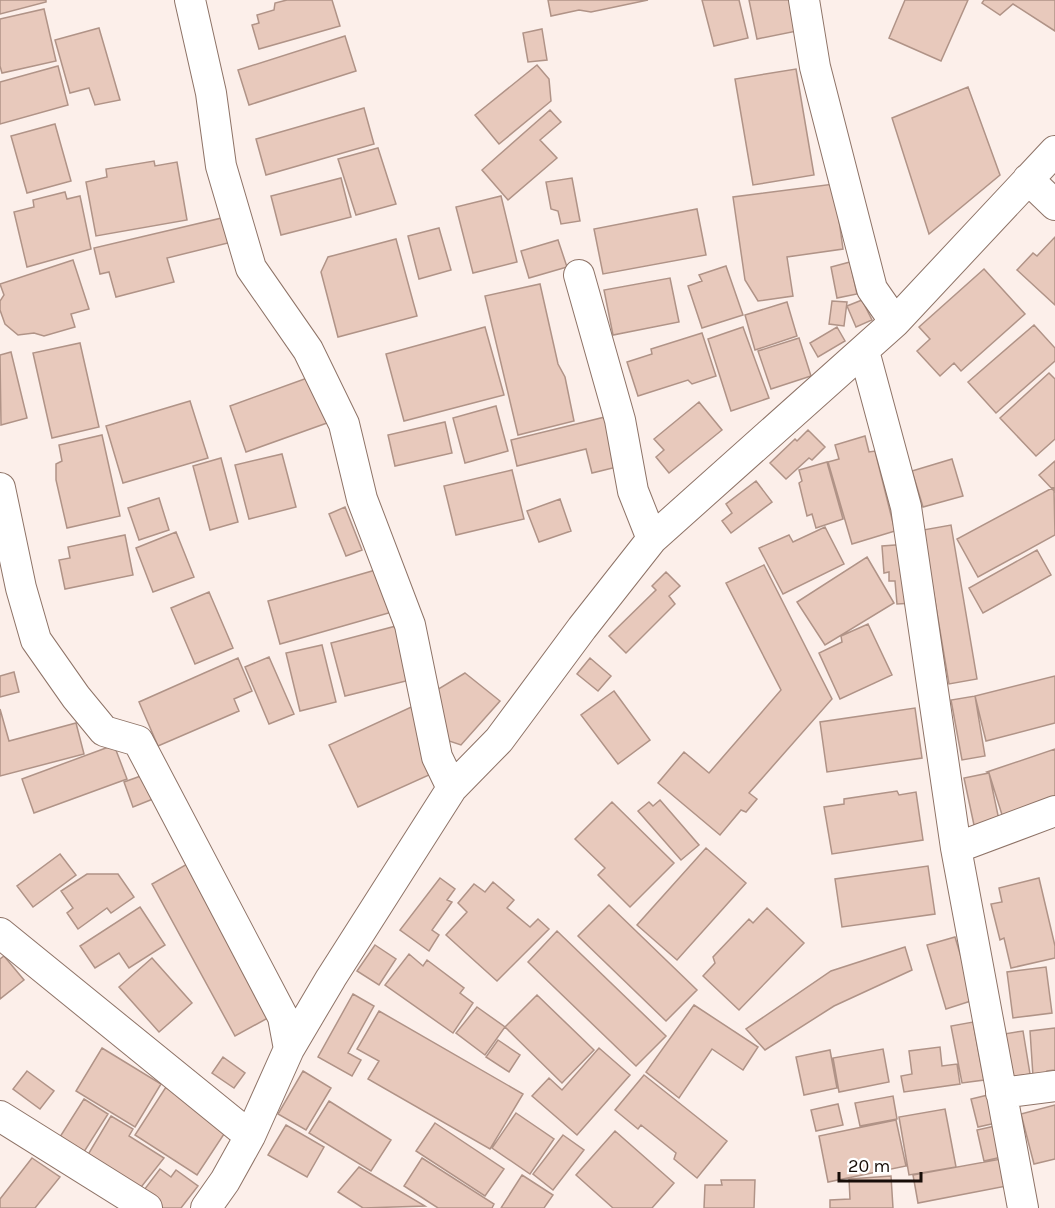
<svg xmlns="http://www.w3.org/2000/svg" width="1055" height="1208" font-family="Karla,sans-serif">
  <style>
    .building { fill: #e8c9bc; stroke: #b09387; stroke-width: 1.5 }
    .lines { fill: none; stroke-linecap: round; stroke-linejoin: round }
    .minor-casing { stroke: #8e7367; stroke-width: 32 }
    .minor { stroke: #fff; stroke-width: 30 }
  </style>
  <rect width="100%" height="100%" fill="#fcefea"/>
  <path class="building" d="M0 0H46V2L0 14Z
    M287 0H332L340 26 259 49 252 25 259 23 257 15 274 10 275 3Z
    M548 0H648L591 12 579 10 551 16Z
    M702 0H739L748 38 714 46Z
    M749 0H790L797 31 757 39Z
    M905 0H968L941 61 889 38Z
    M984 0H1055V31L1013 4 1000 15 982 3Z
    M44 9 56 61 2 73 0 66V19Z
    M99 28 120 100 95 105 89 88 70 93 55 40Z
    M542 29 547 60 528 62 523 33Z
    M345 36 356 71 249 105 238 70Z
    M537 65 549 79 551 101 499 144 475 115Z
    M58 66 68 105 0 124V82Z
    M796 69 814 175 753 185 735 79Z
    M968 87 1000 175 929 234 892 118Z
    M364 108 374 144 266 175 256 139Z
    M550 110 561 122 540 140 557 158 508 200 482 170Z
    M55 124 71 181 27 193 11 136Z
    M378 148 396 204 356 215 338 159Z
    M154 161 155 166 177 162 187 220 96 236 86 182 107 177 106 169Z
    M341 178 351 217 281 235 271 196Z
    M572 178 580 221 561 224 558 211 551 209 546 182Z
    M834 184 843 249 787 257 793 296 758 301 745 280 733 197Z
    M65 192 67 199 80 196 91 249 27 267 14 212 34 207 33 200Z
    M501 196 517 262 473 273 456 207Z
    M697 209 706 255 603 274 594 229Z
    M226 217 232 242 167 258 174 282 116 297 109 272 100 274 94 248Z
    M439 228 451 270 419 279 408 236Z
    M1055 237V305L1017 270 1033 253 1037 256Z
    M396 239 417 316 338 337 321 272 328 257Z
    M558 240 567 267 529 278 521 251Z
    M73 260 89 309 71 314 75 327 44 336 34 333 18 335 5 324 0 310V301L4 295 0 284Z
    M850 262 857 294 837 298 831 267Z
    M726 266 743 315 702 328 688 286 702 281 699 275Z
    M984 269 1025 314 961 371 954 363 940 376 917 351 930 339 919 327Z
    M670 278 679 322 613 335 604 290Z
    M540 284 558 364 565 377 574 421 518 435 485 296Z
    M862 300 872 320 856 327 847 306Z
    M832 301 847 302 844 326 829 324Z
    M787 302 797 336 755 350 745 315Z
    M1034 325 1055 348V361L996 413 968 382Z
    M485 327 504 395 404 421 386 354Z
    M743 327 769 398 731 411 708 339Z
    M837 327 845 341 818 357 810 343Z
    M702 333 716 376 692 384 688 380 638 396 627 362 652 354 651 349Z
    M799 338 811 376 771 389 758 351Z
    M80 343 99 427 52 438 33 353Z
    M11 352 27 418 1 425 0 355Z
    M1049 373 1055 379V439L1036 456 1000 418Z
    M310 377 327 423 246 452 230 406Z
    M190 401 208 458 123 483 106 426Z
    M699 402 722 430 669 473 656 457 664 450 654 439Z
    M496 406 508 451 465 463 453 418Z
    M609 416 621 466 592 473 586 449 517 466 511 440Z
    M445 422 452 453 395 466 388 435Z
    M808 430 825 447 812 460 809 458 786 479 770 463 795 439 797 441Z
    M102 435 120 516 67 528 56 480V464L62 461 59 445Z
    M865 436 869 452 875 451 895 531 852 544 828 462 839 459 835 445Z
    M282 454 296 507 249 519 235 465Z
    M221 458 238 522 210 530 193 466Z
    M952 459 963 496 923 507 912 471Z
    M1055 461V492L1039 475Z
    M827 462 843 519 816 528 812 514 807 516 799 483 802 481 799 470Z
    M512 470 524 519 456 535 444 486Z
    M756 481 772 502 731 533 722 521 732 513 726 504Z
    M1054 487 1055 535 978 577 957 539Z
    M159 498 169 530 139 540 128 508Z
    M560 499 571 531 539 542 527 511Z
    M345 507 362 550 346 556 329 514Z
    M951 525 977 679 949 684 923 530Z
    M825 527 844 564 783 594 759 548 789 535 793 542Z
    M176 532 194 577 153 592 136 548Z
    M125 535 133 575 65 589 59 560 70 558 68 547Z
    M909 544 914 603 897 604 895 581H889V572L884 573 882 546Z
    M1037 550 1051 575 983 613 969 588Z
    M867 557 894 603 825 645 797 602Z
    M764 565 832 699 749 793 757 799 746 812 741 810 720 835 658 783 684 752 709 773 781 690 726 583Z
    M379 569 392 612 280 644 268 601Z
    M666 572 680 586 669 596 675 604 626 653 609 636 656 590 652 586Z
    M209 592 233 648 195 664 171 608Z
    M868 624 892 675 840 699 819 653 842 642 841 636Z
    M396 626 410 680 345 696 331 643Z
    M322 645 336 702 300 711 286 653Z
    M269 657 294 714 269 724 245 667Z
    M238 658 252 691 234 699 239 711 158 746 139 702Z
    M590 658 611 676 598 691 577 674Z
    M14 672 19 692 0 697V676Z
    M465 673 500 701 461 745 449 741 435 691Z
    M1055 676V723L986 741 975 696Z
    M614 691 650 740 618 764 581 715Z
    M975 696 985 756 962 760 951 700Z
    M420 703 449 766 358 807 329 745Z
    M915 708 922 758 827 772 820 722Z
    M0 709 9 741 76 723 84 754 0 776Z
    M114 745 127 779 34 813 22 779Z
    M1055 749V801L1003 818 989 773 987 772Z
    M149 773 158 797 133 807 124 782Z
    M989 773 999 820 974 825 964 778Z
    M897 791 899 795 916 792 923 840 832 854 824 807 844 804V799Z
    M660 800 699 845 681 860 638 811 649 802 653 806Z
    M612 802 674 863 630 907 598 875 605 868 575 839Z
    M706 848 746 883 677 960 637 925Z
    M60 854 76 875 33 907 17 886Z
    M203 855 286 1008 235 1036 152 884Z
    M928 866 935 914 842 927 835 879Z
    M87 874H118L134 897 111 913 107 908 78 929 67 913 73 908 61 891Z
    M440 878 455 889 447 900 452 902 432 930 439 935 429 951 400 930Z
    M1039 878 1055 946V958L1011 968 1004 938 1000 940 991 904 1002 902 999 888Z
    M493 882 514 900 507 908 530 927 538 919 549 929 497 981 446 935 467 912 458 903 474 884 485 892Z
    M609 905 697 990 666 1021 578 936Z
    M140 907 165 945 129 968 119 953 95 968 80 946Z
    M767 908 804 943 739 1010 703 976 715 963 713 957 749 919 753 923Z
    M557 931 666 1036 636 1066 528 962Z
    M955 937 974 1000 946 1009 927 945Z
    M375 945 396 959 379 985 357 971Z
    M905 947 912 970 834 1006 765 1050 746 1029 831 971Z
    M409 954 423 966 427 960 464 988 460 993 473 1003 453 1033 385 985Z
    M4 956 24 980 0 999V959Z
    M152 958 192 1003 159 1032 119 987Z
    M1046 967 1052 1013 1013 1018 1007 972Z
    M353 994 374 1006 348 1053 361 1060 352 1076 318 1057Z
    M537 995 594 1050 562 1083 505 1027Z
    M694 1005 758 1047 743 1070 712 1049 679 1098 646 1072Z
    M477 1007 505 1027 485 1055 456 1033Z
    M379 1011 523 1094 490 1149 368 1079 379 1061 357 1049Z
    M973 1022 984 1080 962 1083 951 1026Z
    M1055 1028V1070L1047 1071V1075L1033 1076 1030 1031Z
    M1023 1031 1030 1074 1011 1077 1004 1034Z
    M498 1040 520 1055 509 1072 486 1057Z
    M940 1047 942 1066 957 1064 960 1084 904 1092 901 1076 912 1074 909 1051Z
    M102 1048 161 1084 135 1127 76 1091Z
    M599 1048 630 1075 577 1135 532 1096 549 1078 562 1090Z
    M883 1049 889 1082 839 1092 833 1058Z
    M830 1050 837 1088 804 1095 796 1057Z
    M223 1057 245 1073 234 1088 212 1073Z
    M27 1071 54 1091 40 1109 13 1089Z
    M303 1071 331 1088 306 1130 278 1114Z
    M644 1075 727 1141 697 1178 674 1159 676 1153 641 1125 638 1129 615 1110Z
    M166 1087 228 1128 197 1175 135 1135Z
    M988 1095 996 1123 978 1127 971 1099Z
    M893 1096 897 1119 860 1126 855 1103Z
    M84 1099 108 1114 82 1155 58 1140Z
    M329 1101 391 1140 371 1171 309 1133Z
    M838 1104 843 1125 816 1131 811 1110Z
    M1055 1105V1159L1034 1164 1021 1114Z
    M945 1109 956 1167 909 1175 899 1117Z
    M516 1113 554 1139 530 1174 492 1148Z
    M111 1116 133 1129 129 1136 164 1158 138 1191 86 1158Z
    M896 1120 906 1166 828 1182 819 1136Z
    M435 1123 504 1169 485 1196 416 1151Z
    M286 1125 324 1147 307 1177 268 1155Z
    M995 1126 1002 1157 984 1161 977 1130Z
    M615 1131 674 1183 652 1208H613L576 1175Z
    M563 1135 584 1150 553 1190 533 1174Z
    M1012 1157 1017 1184 918 1203 913 1175Z
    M32 1158 60 1177 35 1208H0V1199Z
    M422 1158 494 1204 492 1208H438L404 1186Z
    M359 1167 425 1206 363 1208 338 1192Z
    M160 1169 171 1177 176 1170 198 1186 181 1208H160L141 1194Z
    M522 1175 553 1195 544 1208H501Z
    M891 1176 893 1208H830V1200L850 1199 849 1179Z
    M721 1180H755L754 1208H704L705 1185H722Z"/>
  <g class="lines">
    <defs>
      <path id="minor" d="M190 0 211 93 221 166 251 268 308 350 344 424 362 499 410 625 437 757 452 788
        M804 0 815 67 872 289 895 322
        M1028 179 1055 205
        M579 275 620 420 633 491 652 539
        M864 351 906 507 956 848 1023 1208
        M0 488 21 588 36 640 76 697 104 731 138 741 283 1017 289 1049
        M956 848 1055 811
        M0 933 250 1136
        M1001 1093 1055 1086
        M0 1116 147 1208
        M206 1208 225 1181 250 1136 289 1049 331 978 452 788 499 740 582 628 652 539 895 322 1055 151"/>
    </defs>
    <use href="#minor" class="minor-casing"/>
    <use href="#minor" class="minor"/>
  </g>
  <path d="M839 1172v9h82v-9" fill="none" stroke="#170d08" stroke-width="3"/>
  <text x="848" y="1172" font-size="18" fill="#170d08" stroke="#ffffff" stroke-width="4.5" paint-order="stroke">20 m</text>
</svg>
